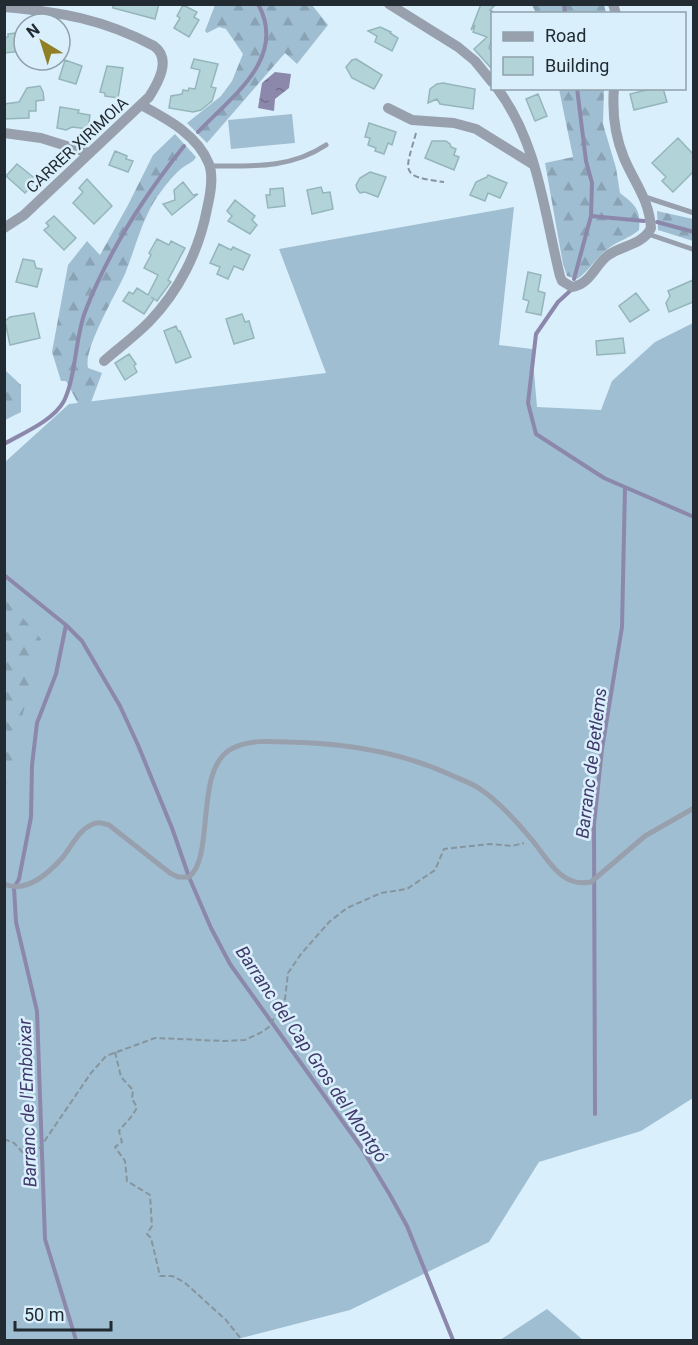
<svg xmlns="http://www.w3.org/2000/svg" width="698" height="1345" font-family="Roboto,sans-serif">
  <style>
    .grass { fill: #a0bed1 }
    .forest { fill: url(#forest-firs) }
    .water { fill: url(#water-ripples) }
    .lines { fill: none; stroke-linecap: round; stroke-linejoin: round }
    .stream { stroke: #8c88ab; stroke-width: 4 }
    .building { fill: #b2d3d8; stroke: #94b5ba; stroke-width: 1.5 }
    .path { stroke: #85959f; stroke-width: 2; stroke-dasharray: 6 3; stroke-linecap: butt }
    .service { stroke: #98a0ae; stroke-width: 5 }
    .minor { stroke: #98a0ae; stroke-width: 10 }
    .labels { text-anchor: middle; dominant-baseline: central; stroke-width: 5; stroke-linejoin: round; paint-order: stroke }
    .street-label { font-size: 16px; fill: #212b31; stroke: #daeffc }
    .water-label { font-size: 18px; font-style: italic; fill: #423a6b; stroke: #daeffc }
  </style>
  <defs>
    <pattern id="forest-firs" width="22" height="20" patternUnits="userSpaceOnUse" patternTransform="scale(1.5)"><rect width="22" height="20" fill="#a0bed1"/><path d="M5 1l3.5 6h-7zM16 11l3.5 6h-7z" fill="#8aa3b4"/></pattern>
    <pattern id="water-ripples" width="26" height="14" patternUnits="userSpaceOnUse" patternTransform="scale(1.5)"><rect width="26" height="14" fill="#8c88ab"/><path d="M2 4q2-2 4 0t4 0M15 11q2-2 4 0t4 0" fill="none" stroke="#726f8c"/></pattern>
  </defs>
  <rect width="100%" height="100%" fill="#daeffc"/>
  <path class="grass" d="M292 114 295 143 231 149 228 120Z
    M514 207 499 345 532 349 537 407 601 410 612 381 655 342 693 323V1098L641 1131 539 1162 489 1242 350 1310 234 1340H5V462L69 404 326 373 279 249Z
    M547 1309 583 1340H500Z"/>
  <path class="forest" d="M215 5H312L328 25 297 64 285 53 207 143 187 123 221 96 232 81 243 54 226 29 219 27 207 33 205 31Z
    M532 5H604L606 13H536Z
    M559 89H604L603 124 616 168 620 193C636 205 641 210 639 230 630 238 618 241 609 248 596 256 590 271 577 279L567 276 563 264 545 163 573 157Z
    M175 134 196 157C193 163 187 164 182 168 172 176 162 190 155 200 141 223 135 249 125 274 116 294 83 349 88 368L102 373 90 405 80 407 66 381H61L52 352 68 265 87 241 100 255 128 205 153 155Z
    M657 211 693 219V241L658 230Z
    M5 370 21 385V412L5 420Z
    M4 596 41 639 38 657 18 732 16 778 5 784Z"/>
  <path class="water" d="M275 72 291 74 289 88 275 99 274 111 258 108 262 83Z"/>
  <g class="lines">
    <path class="stream" d="M564 4 565 14
      M198 132C231 97 288 58 258 4
      M591 216 644 221
      M657 222 694 232
      M574 279 591 216 592 183 586 161 577 88
      M570 291 558 302 536 334 528 403 536 434 604 478 694 517
      M4 444C23 433 53 421 64 401 76 376 75 339 85 312 108 252 145 195 184 146
      M4 575 66 625 56 674 37 723 32 765 31 817 19 879 14 888 16 922 37 1011 45 1239 76 1340
      M66 625 82 641 120 706 138 745 172 828 189 877 211 928 230 964 361 1147 390 1195 407 1226 453 1340
      M595 1114 594 824 602 749 622 627 625 487"/>
  </g>
  <path class="building" d="M113 4H159L155 19 113 8Z
    M481 4H496L490 10 492 11V39L489 48 492 52V69L474 49 487 37 473 32 475 25 471 30Z
    M183 5 197 12 194 17 199 20 189 37 174 28 180 18 177 16Z
    M380 27 391 32 390 33 398 38 392 51 375 42 377 36 368 31Z
    M24 32V51L4 53V38L8 37V34Z
    M194 59 218 64 211 87 216 88 212 101 201 110 193 112 169 108 171 96 182 94 183 90 188 91 189 88 195 89 200 70 191 68Z
    M356 59 382 75 374 89 352 78 346 67 352 60Z
    M65 60 82 66 76 84 59 79Z
    M107 66 123 68 118 98 105 96V93L100 92Z
    M443 83 475 89 473 109 440 104 437 99 428 103 430 89 437 84Z
    M40 86 43 92 44 100 36 101V111H29V118L4 119V104L19 102 27 88Z
    M654 88H663L667 102 634 110 630 94Z
    M538 94 547 116 535 121 526 99Z
    M60 107 79 110 78 113 90 115 88 129 72 127 66 130 57 128Z
    M369 123 396 132 392 145 388 143 384 154 375 151 376 148 368 145 370 138 365 137Z
    M678 138 693 154V172L673 192 662 181 666 177 652 163Z
    M432 141H446L450 144 451 147 456 149 454 155 459 157 454 170 425 158Z
    M115 151 127 156 126 159 133 161 128 172 109 165Z
    M17 164 37 180 25 193 6 176Z
    M370 172 386 177 378 197 365 192 360 193 357 189 356 185 360 178Z
    M488 175 507 183 500 198 488 193 485 201 470 195 476 182 487 177Z
    M87 179 112 206 94 224 73 203 83 192 79 188Z
    M183 182 193 195 198 194 172 215 163 204 175 200 174 190Z
    M321 187 323 193 330 192 333 209 312 214 307 190Z
    M283 188 285 206 268 208 266 195H270V189Z
    M235 200 255 216 252 220 257 225 250 234 228 221 232 216 227 211Z
    M54 216 76 238 64 250 44 230 49 226 46 223Z
    M157 239 169 245 171 241 185 248 168 280 171 282 157 301 151 297 154 299 144 314 123 301 129 292 133 294 137 288 148 295 158 275 144 268 151 255 149 253Z
    M219 244 231 250 233 247 250 255 243 270 234 266 228 279 217 274 220 267 210 263Z
    M23 259 34 261 36 268 42 269 37 287 16 282Z
    M528 272 541 275 538 291 545 293 541 315 526 312 529 301 523 299Z
    M693 280V302L669 312 666 303 670 296 668 291Z
    M636 293 649 310 630 322 619 306Z
    M34 313 40 338 10 345 5 321 10 317Z
    M242 314 245 322 249 321 254 338 234 344 226 319Z
    M176 326 178 331H180L191 357 176 363 164 331Z
    M623 338 625 353 597 355 596 341Z
    M129 354 136 364 134 366 137 372 125 380 115 363Z"/>
  <g class="lines">
    <path class="path" d="M416 133C405 173 399 176 444 182
      M115 1052 121 1077 133 1090 132 1099 137 1107C133 1117 125 1123 119 1131L122 1142 115 1147 125 1161 127 1181 150 1195 152 1226 147 1234 151 1238 160 1276H172L184 1282 226 1320 242 1340H245
      M4 1139 14 1143 27 1157 37 1152 91 1073 106 1056 155 1038 224 1041 245 1040 260 1033 269 1027 285 999 288 973 301 954 329 922 347 908 381 893 407 889 435 870 444 849 490 844 512 846 524 843"/>
    <path class="service" d="M210 166C251 166 290 169 326 145
      M645 197 694 213
      M648 234 692 249
      M4 884C27 894 49 873 63 857 72 846 78 831 91 825 97 821 102 823 109 825L170 873 178 877H189C216 855 193 767 233 748 249 740 269 741 287 742 344 743 399 751 451 775 462 780 474 784 483 791 501 804 518 823 532 840 548 859 561 888 591 882L645 836 694 808"/>
    <path class="minor" d="M389 4 458 47 475 61 492 82
      M613 4 616 14
      M4 7C61 12 103 19 154 46 172 59 158 83 149 97L24 215 4 228
      M497 88C538 142 544 212 560 276L562 281 572 287C589 285 595 266 607 256 622 245 643 245 651 228 649 199 635 184 624 158 615 136 612 112 614 88
      M388 108 412 120 454 123 476 129 534 165
      M4 133 41 138 89 153
      M104 361C119 348 135 336 149 322 179 291 199 251 207 209 210 196 214 177 209 164 198 135 167 119 141 105"/>
  </g>
  <g class="labels">
    <g class="street-label">
      <text transform="translate(77 145) rotate(-43)">CARRER XIRIMOIA</text>
    </g>
    <g class="water-label">
      <text transform="translate(591 763) rotate(-83)">Barranc de Betlems</text>
      <text transform="translate(312 1054) rotate(56)">Barranc del Cap Gros del Montgó</text>
      <text transform="translate(27 1103) rotate(-92)">Barranc de l'Emboixar</text>
    </g>
  </g>
  <rect width="698" height="1345" fill="none" stroke="#212b31" stroke-width="12"/>
  <rect x="491" y="12" width="195" height="78" fill="#daeffc" stroke="#90a1ab" stroke-width="1.5"/>
  <rect x="503" y="32" width="30" height="9" fill="#98a0ae" stroke="#90a1ab" stroke-width="1.5"/>
  <text x="545" y="42" font-size="18" fill="#212b31">Road</text>
  <rect x="503" y="57" width="30" height="18" fill="#b2d3d8" stroke="#90a1ab" stroke-width="1.5"/>
  <text x="545" y="72" font-size="18" fill="#212b31">Building</text>
  <g transform="translate(42 42) rotate(322)"><circle r="28" fill="#daeffc" stroke="#90a1ab" stroke-width="1.5"/>
  <path d="M0-4.5L10 22L0 15L-10 22Z" fill="#917f26"/>
  <text y="-9" font-size="16" font-weight="bold" text-anchor="middle" fill="#212b31">N</text>
  </g>
  <path d="M15 1321v9h96v-9" fill="none" stroke="#212b31" stroke-width="3"/>
  <text x="24" y="1321" font-size="18" fill="#212b31" stroke="#daeffc" stroke-width="4.5" paint-order="stroke">50 m</text>
</svg>
